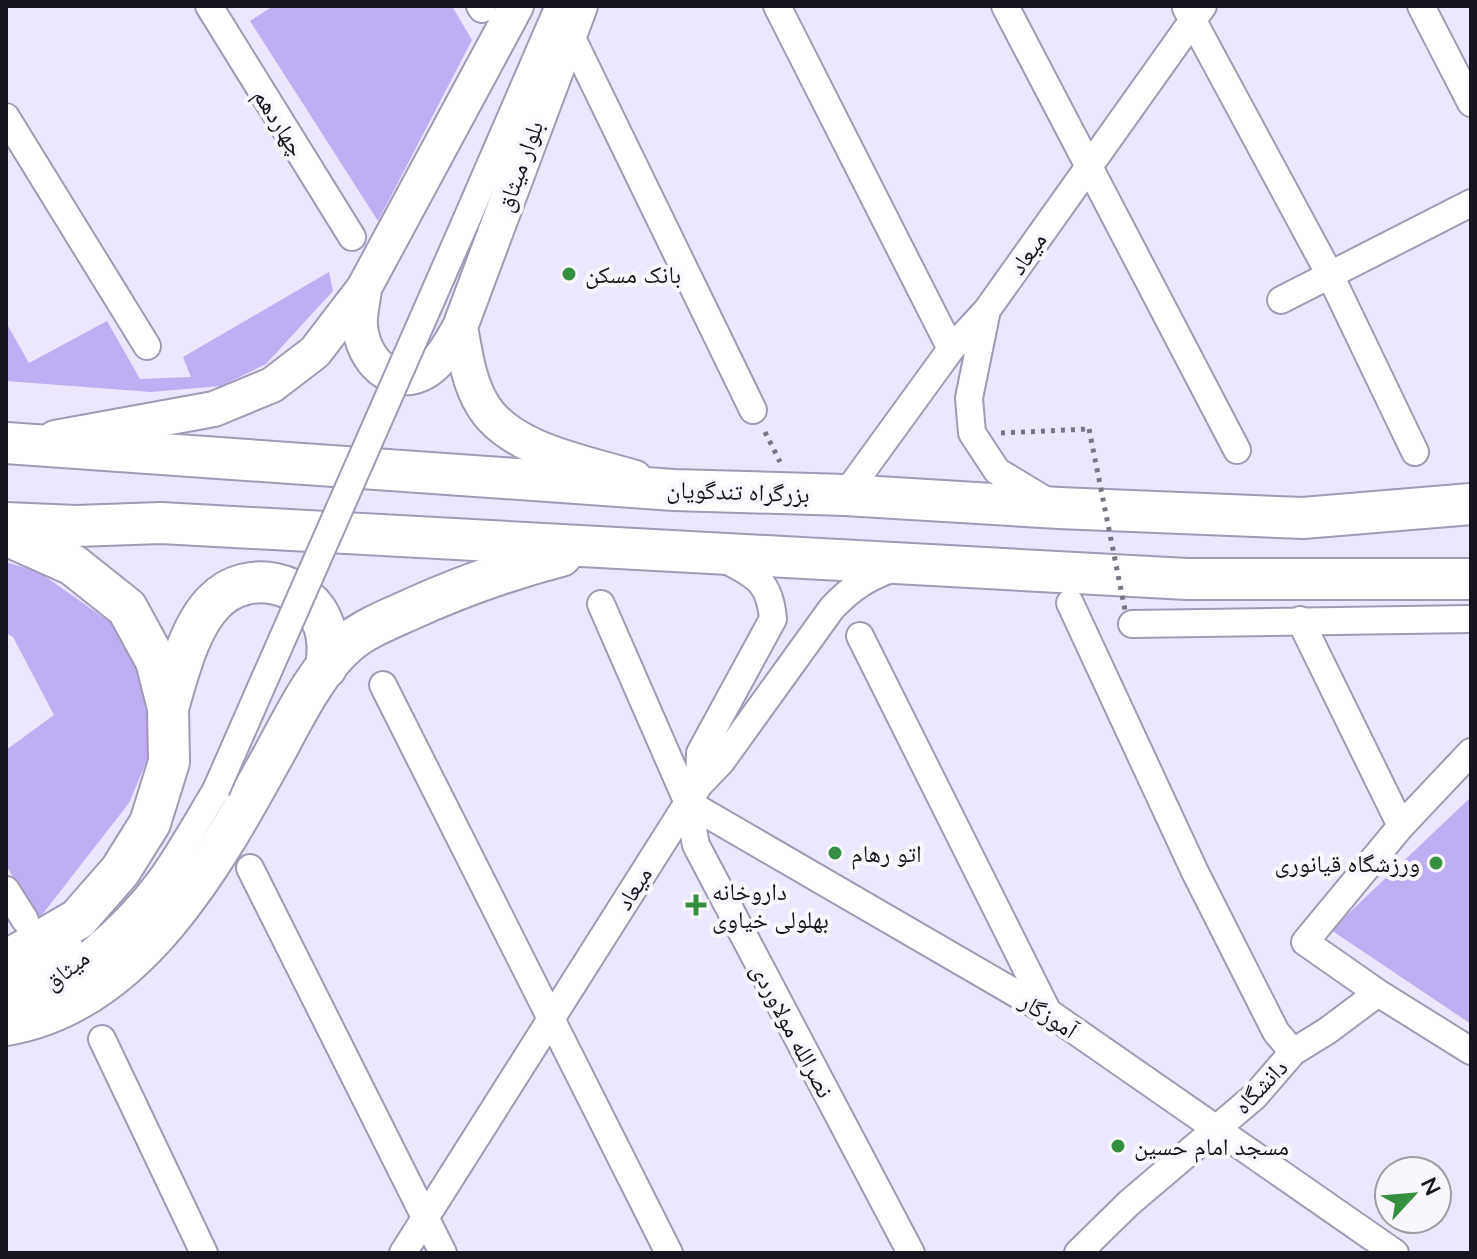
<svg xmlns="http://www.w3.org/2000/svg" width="1477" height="1259" font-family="Mulish,'Noto Naskh Arabic',sans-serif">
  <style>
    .green { fill: #c0aef5 }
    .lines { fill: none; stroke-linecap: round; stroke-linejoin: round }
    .minor-casing { stroke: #a09ab5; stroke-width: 30 }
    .major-casing { stroke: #a09ab5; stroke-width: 38 }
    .highway-casing { stroke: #a09ab5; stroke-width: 44 }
    .path { stroke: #797585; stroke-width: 5; stroke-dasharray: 4 6; stroke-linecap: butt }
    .minor { stroke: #fff; stroke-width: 26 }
    .major { stroke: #fff; stroke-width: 34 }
    .highway { stroke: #fff; stroke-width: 40 }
    .minor-bridge-casing { stroke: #a09ab5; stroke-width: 30; stroke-linecap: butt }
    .path-bridge { stroke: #797585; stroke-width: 5; stroke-dasharray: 4 6; stroke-linecap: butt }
    .minor-bridge { stroke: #fff; stroke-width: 26 }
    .poi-dot { fill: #348f41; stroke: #f9f7fd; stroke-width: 3 }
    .labels { text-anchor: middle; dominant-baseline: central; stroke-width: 8; stroke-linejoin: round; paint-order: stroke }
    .street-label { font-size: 24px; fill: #17141e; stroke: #f9f7fd }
    .poi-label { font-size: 24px; fill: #17141e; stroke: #f9f7fd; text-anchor: start }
  </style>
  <rect width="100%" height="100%" fill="#ece7fe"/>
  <path class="green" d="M273 6H452L472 40 378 221 250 21Z
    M329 272 333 291 266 364 221 386 151 392 6 381V327L8 326 29 363 107 321 140 379 191 377 183 357Z
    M6 562 39 572 114 625 147 686 151 751 129 803 38 920 6 865V750L54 715 13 637 6 633Z
    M1471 797V1024L1331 930Z"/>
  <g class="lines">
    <defs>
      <path id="minor" d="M209 6 352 237
        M480 6 482 9
        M777 6 951 349
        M1005 6 1237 450
        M1421 6 1471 103
        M1186 8 1330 275 1415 452
        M569 32 753 410
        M6 117 147 346
        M465 223 559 6
        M1281 300 1471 203
        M987 310 969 398 972 433 997 471 1050 503
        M845 495 951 349 987 310 1203 6
        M1070 603 1195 872 1276 1032 1293 1052
        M601 604 688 803 696 845 911 1253
        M1300 620 1401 826
        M1132 624 1471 619
        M860 636 1048 1012
        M383 685 669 1253
        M1471 752 1401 826 1305 942 1378 993 1471 1051
        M699 785 700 753 773 619C770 584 758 576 728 561
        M688 803 1048 1012 1395 1253
        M250 868 443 1253
        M6 890 25 920
        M6 983 41 965 69 946
        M6 1008C65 978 122 932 161 879 181 851 198 820 216 790
        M102 1039 204 1253
        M403 1253 699 785 721 762 832 608C852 587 868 577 894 568
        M1078 1253 1129 1203 1255 1096 1293 1052 1327 1031 1378 993"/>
      <path id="major" d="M364 288C363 300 359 314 360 325 362 359 392 392 426 371 442 361 451 342 460 327L580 6
        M460 327C465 353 468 380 482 404 509 451 587 463 635 478
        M55 438 214 409 272 385 315 352 364 288 516 6"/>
      <path id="highway" d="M6 443 674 490 845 495 1059 508 1303 518 1471 504
        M6 523 76 526 161 523 1187 579H1471
        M6 535 73 565 127 608 156 661 168 708 169 762 150 823 120 871 78 919 6 961
        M168 708C178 675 189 627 214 602 247 567 309 581 324 626 329 640 328 653 326 668
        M6 1025C138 1003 215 861 274 754 293 719 317 669 348 643 364 629 387 620 407 611 457 588 507 570 561 556"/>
    </defs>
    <use href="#minor" class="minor-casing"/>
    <use href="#major" class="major-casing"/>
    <use href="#highway" class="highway-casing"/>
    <path class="path" d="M765 432 780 462
      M1001 433 1089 429"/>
    <use href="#minor" class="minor"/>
    <use href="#major" class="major"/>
    <use href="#highway" class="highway"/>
    <defs>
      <path id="minor-bridge" d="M216 790 465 223"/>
    </defs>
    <use href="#minor-bridge" class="minor-bridge-casing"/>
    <path class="path-bridge" d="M1089 429 1126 615"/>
    <use href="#minor-bridge" class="minor-bridge"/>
  </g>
  <g class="poi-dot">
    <circle cx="569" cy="274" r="8"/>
    <circle cx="835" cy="853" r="8"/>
    <circle cx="1436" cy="863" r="8"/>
    <path d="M692 893h8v8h8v8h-8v8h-8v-8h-8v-8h8z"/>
    <circle cx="1118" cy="1146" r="8"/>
  </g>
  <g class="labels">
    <g class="street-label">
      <text transform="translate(280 122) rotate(58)">چهاردهم</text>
      <text transform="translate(519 166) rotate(-70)">بلوار میثاق</text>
      <text transform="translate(1027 253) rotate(-55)">میعاد</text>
      <text transform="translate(738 491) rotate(2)">بزرگراه تندگویان</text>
      <text transform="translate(633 888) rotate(-58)">میعاد</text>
      <text transform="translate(66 969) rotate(-37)">میثاق</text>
      <text transform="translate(1049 1015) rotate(33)">آموزگار</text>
      <text transform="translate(793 1030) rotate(62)">نصرالله مولاوردی</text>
      <text transform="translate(1260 1086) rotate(-46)">دانشگاه</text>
    </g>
    <g class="poi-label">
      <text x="585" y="274">بانک مسکن</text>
      <text x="851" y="853">اتو رهام</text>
      <text x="1420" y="863" text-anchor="end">ورزشگاه قیانوری</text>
      <text x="712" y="891">داروخانه<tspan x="712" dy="28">بهلولی خیاوی</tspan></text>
      <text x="1134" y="1146">مسجد امام حسین</text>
    </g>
  </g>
  <rect width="1477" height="1259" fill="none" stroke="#17141e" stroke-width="16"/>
  <g transform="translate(1413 1195) rotate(64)"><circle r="38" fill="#f9f7fd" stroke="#9f9ca4" stroke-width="2"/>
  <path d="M0-6L14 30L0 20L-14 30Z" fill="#348f41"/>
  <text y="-12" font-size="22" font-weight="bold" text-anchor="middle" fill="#17141e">N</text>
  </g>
</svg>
